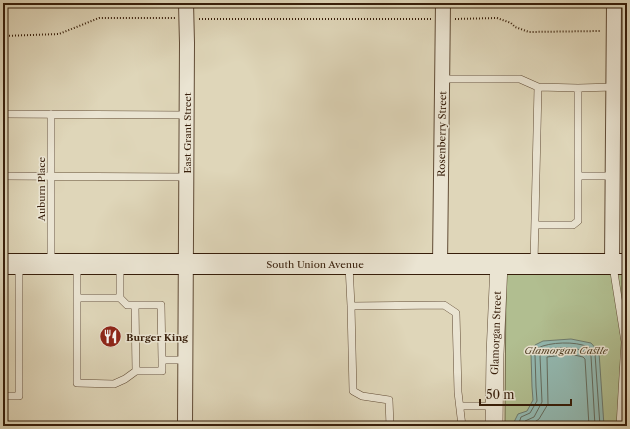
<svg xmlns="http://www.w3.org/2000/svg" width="630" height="429" font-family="'Libre Caslon Text',serif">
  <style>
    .green { fill: #b1be90; stroke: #746e4d }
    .water { fill: #93b9b1; stroke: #6e7b6e }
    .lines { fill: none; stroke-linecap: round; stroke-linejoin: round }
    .shore { stroke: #656c5e; stroke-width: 1 }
    .service-casing { stroke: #614c36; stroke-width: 8 }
    .minor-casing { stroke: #614c36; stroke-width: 16 }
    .tertiary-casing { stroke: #614c36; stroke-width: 18 }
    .secondary-casing { stroke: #371e0a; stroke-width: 22 }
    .path { stroke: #371e0a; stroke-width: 2; stroke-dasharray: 1 2; stroke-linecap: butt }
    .service { stroke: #eae4d2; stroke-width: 7 }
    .minor { stroke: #eae4d2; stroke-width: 14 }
    .tertiary { stroke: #eae4d2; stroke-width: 17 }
    .secondary { stroke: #eae4d2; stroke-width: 20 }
    .labels { text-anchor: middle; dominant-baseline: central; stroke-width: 3; stroke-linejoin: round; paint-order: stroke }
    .street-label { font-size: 10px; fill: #371e0a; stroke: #eae4d2 }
    .poi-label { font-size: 10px; font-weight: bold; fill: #371e0a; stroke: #eae4d2; text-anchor: start }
    .park-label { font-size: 10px; font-style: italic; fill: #56462c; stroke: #eae4d2 }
  </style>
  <rect width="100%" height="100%" fill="#dfd6b9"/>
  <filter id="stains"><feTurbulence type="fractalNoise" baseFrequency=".005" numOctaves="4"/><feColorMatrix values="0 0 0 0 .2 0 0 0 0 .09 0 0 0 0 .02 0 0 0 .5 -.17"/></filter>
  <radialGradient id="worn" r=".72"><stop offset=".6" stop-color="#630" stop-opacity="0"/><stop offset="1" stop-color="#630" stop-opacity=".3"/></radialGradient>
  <path class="green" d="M506 272 627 274V426H505Z"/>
  <path class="water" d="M571 339 591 343 599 352 604 426H515L513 424 518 414 527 411 533 400 532 387 531 354 535 345 543 341Z"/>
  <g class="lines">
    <path class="shore" d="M518 426 521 417 530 413 537 401 536 387 535 355 538 348C549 342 576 341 588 347 591 348 593 351 595 354L600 426
      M523 426 525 421 534 417 542 402 540 356 542 352C553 346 582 346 591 356L595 426
      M529 426 539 419 548 404 547 357 570 354 583 357 585 359 589 426"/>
    <defs>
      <path id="service" d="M443 79H520L538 87
        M578 88 614 87
        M3 114 187 115
        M3 176 187 177
        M578 176H613
        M51 263V114
        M534 263 538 87 578 88V221L573 225H535
        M120 264V298L127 305H161L162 360H185
        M77 265V383L114 384 125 379 136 371H162V360
        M349 265 351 306 444 305 456 313 458 392 462 426
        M613 266 625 342 620 426
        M77 298H120
        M135 305 136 371
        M351 306 353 391 362 396 389 400 390 426
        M3 396H19V266
        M460 406H494"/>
      <path id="minor" d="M440 264 443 3
        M612 264 614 3
        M185 426 187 43 186 3"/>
      <path id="tertiary" d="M494 426 495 354 499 264"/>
      <path id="secondary" d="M3 264H627"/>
    </defs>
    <use href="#service" class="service-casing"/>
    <use href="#minor" class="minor-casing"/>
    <use href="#tertiary" class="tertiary-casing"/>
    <use href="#secondary" class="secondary-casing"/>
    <path class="path" d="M199 19H431
      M455 19 497 18 511 23 515 27 529 32 601 31
      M3 36 59 34 99 18H175"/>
    <use href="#service" class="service"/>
    <use href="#minor" class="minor"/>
    <use href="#tertiary" class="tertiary"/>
    <use href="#secondary" class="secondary"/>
  </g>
  <defs>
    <symbol id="restaurant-disc" viewBox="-11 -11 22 22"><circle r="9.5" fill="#8f2418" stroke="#eae4d2"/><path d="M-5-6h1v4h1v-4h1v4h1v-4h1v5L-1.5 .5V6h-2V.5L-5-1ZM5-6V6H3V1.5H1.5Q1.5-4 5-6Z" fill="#fff"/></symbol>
  </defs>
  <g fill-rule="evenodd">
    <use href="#restaurant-disc" x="98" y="324" width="25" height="25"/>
  </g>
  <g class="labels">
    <g class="street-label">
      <text transform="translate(187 133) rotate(-90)">East Grant Street</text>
      <text transform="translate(442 134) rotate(-89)">Rosenberry Street</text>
      <text transform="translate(41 189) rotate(-90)">Auburn Place</text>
      <text x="315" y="264">South Union Avenue</text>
      <text transform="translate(496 333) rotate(-88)">Glamorgan Street</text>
    </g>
    <g class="poi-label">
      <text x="126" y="337">Burger King</text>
    </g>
    <g class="park-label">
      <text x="566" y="350">Glamorgan Castle</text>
    </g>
  </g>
  <rect width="630" height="429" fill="none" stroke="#dfd6b9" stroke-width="16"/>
  <rect x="4" y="4" width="622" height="421" fill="none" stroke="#371e0a" stroke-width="2"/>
  <rect x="8" y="8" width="614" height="413" fill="none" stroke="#371e0a"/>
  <path d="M480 399v6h91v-6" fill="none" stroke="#371e0a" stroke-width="2"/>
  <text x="486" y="399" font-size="12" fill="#371e0a" stroke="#eae4d2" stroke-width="3" paint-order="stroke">50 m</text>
  <rect width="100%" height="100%" filter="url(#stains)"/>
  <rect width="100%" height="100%" fill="url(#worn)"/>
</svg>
